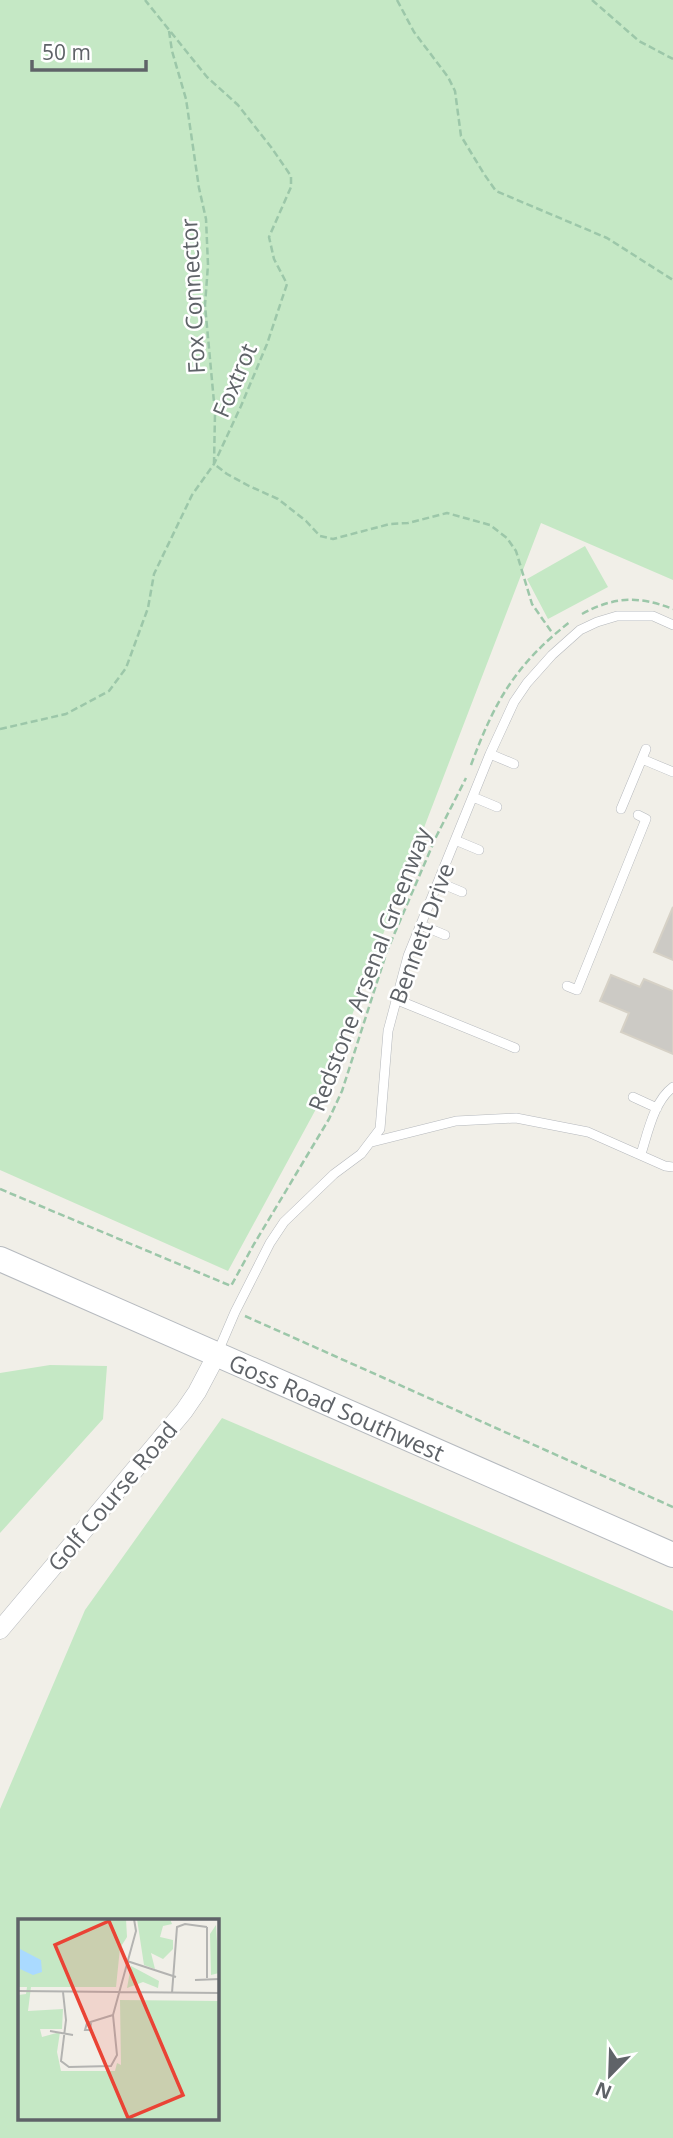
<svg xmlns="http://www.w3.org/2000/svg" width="673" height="2138" font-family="'Open Sans',sans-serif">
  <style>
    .green { fill: #c5e8c5; fill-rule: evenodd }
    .building { fill: #cccac5; stroke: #d6d1c6; stroke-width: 2 }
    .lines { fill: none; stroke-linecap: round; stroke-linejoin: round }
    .lane-casing { stroke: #b5b8bc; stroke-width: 10 }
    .street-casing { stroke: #b5b8bc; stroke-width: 19 }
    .secondary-casing { stroke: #b6babf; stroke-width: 26 }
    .path { stroke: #9cc7a9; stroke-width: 2.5; stroke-dasharray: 7 3.5; stroke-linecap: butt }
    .lane { stroke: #fff; stroke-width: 9 }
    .street { stroke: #fff; stroke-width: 18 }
    .secondary { stroke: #fff; stroke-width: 24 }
    .labels { text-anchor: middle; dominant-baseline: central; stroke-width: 5; stroke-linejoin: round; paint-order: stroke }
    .street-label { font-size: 23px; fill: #5f6368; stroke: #fff }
    .inset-road { fill: none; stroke: #b3b3b1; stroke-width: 2 }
    .view { fill: #ea4335; fill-opacity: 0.15; stroke: #ea4335; stroke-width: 3.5 }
    .inset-edge { fill: none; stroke: #5f6368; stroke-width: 3.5 }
  </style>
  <rect width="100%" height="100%" fill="#f1efe8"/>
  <path class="green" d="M0 0H673V580L541 523 316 1109 228 1271 0 1170Z
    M585 546 608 587 548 619 527 579Z
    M50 1365 107 1366 103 1419 0 1533V1373Z
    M222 1418 673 1611V2138H0V1809L85 1610ZM19 1921H217V2119H19Z"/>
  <path class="building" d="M673 907V960L654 952Z
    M611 975 640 987 644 979 673 991V1054L621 1032 629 1013 600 1001Z"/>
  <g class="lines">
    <defs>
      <path id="lane" d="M490 754 514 764
        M642 759 673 772
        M473 797 497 807
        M621 809 646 749
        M455 840 479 850
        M438 882 462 892
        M421 925 445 935
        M567 986 577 990 646 819 638 815
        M395 999 515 1048
        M633 1097 657 1108
        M372 1142 456 1121 516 1118 588 1132 665 1166 673 1167
        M641 1154C648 1132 654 1101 673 1087
        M217 1354 235 1312 270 1243 284 1222 334 1174 361 1154 380 1129 388 1031 408 956 490 754 514 702 527 683 552 655 580 630 597 622 617 616H653L673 625"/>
      <path id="street" d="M0 1630 184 1411 197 1392 216 1356"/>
      <g id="secondary">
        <path id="s1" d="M0 1259 673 1555"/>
      </g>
    </defs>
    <use href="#lane" class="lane-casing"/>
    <use href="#street" class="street-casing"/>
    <use href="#secondary" class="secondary-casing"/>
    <path class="path" d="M397 0 414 32 448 77 455 91 461 136 484 174 496 191 607 238 673 280
      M592 0 639 41 673 59
      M169 31 172 51 186 99 199 188 206 219 208 265 205 305 215 413 214 464 227 474 249 486 278 499 306 521 320 536 333 539 390 524 408 523 447 513 490 525 507 538 516 551 532 604 553 634
      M582 614C615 596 639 596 673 609
      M0 729 66 714 109 691 126 668 148 608 154 574 192 495 214 464 241 406 267 344 287 284 274 259 269 237 291 187V176L271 147 238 105 207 77 145 0
      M471 765C495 700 516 664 571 621
      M0 1189 231 1286 254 1244 329 1119 342 1091 387 951 436 837 466 778
      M245 1316 673 1507"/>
    <use href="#lane" class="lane"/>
    <use href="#street" class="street"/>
    <use href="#secondary" class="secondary"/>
  </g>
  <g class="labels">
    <g class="street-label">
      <text transform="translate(192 296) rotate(-93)">Fox Connector</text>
      <text transform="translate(234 380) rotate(-67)">Foxtrot</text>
      <text transform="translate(421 933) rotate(-70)">Bennett Drive</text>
      <text transform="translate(369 969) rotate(-69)">Redstone Arsenal Greenway</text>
      <text stroke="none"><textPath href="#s1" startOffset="368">Goss Road Southwest</textPath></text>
      <text transform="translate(112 1496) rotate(-50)">Golf Course Road</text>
    </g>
  </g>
  <g transform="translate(18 1919)">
    <rect width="201" height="201" fill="#f1efe8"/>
    <path d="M0 0H108L109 18 102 29 98 68H13L10 92 45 90 44 110H22L24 118 42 113 39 133 43 152H97L99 144 103 146 102 81 201 82V201H0V76L8 75 9 68H0ZM119 0H152L154 5 145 7 142 18 155 21V30L145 40 133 34 137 50 126 46ZM198 6 201 54 193 56 192 15ZM113 47 141 62 140 69 125 63 109 69Z" fill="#c5e8c5"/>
    <path d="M2 30 23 41 24 53 15 56 2 50Z" fill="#aadaff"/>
    <path class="inset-road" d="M189 8V59M109 42 158 58M177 61 202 60M0 72 202 74M45 73 48 101 43 142 51 148 93 147 99 136 95 96 118 12 116 0M154 74 159 8 167 5 189 8M73 104 72 111H67L69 104 95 96M32 112 55 116"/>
    <path class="view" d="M91 2 165 176 110 199 37 26Z"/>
    <rect width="201" height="201" class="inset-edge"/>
  </g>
  <g transform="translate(610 2075) rotate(203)" stroke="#ffffff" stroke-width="5" paint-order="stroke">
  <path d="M0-5L12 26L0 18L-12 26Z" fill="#5f6368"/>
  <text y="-10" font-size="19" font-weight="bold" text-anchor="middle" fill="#5f6368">N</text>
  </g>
  <path d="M32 60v10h114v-10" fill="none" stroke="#5f6368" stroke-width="3.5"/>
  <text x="42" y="60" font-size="21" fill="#5f6368" stroke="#ffffff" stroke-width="5" paint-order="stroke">50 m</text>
</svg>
